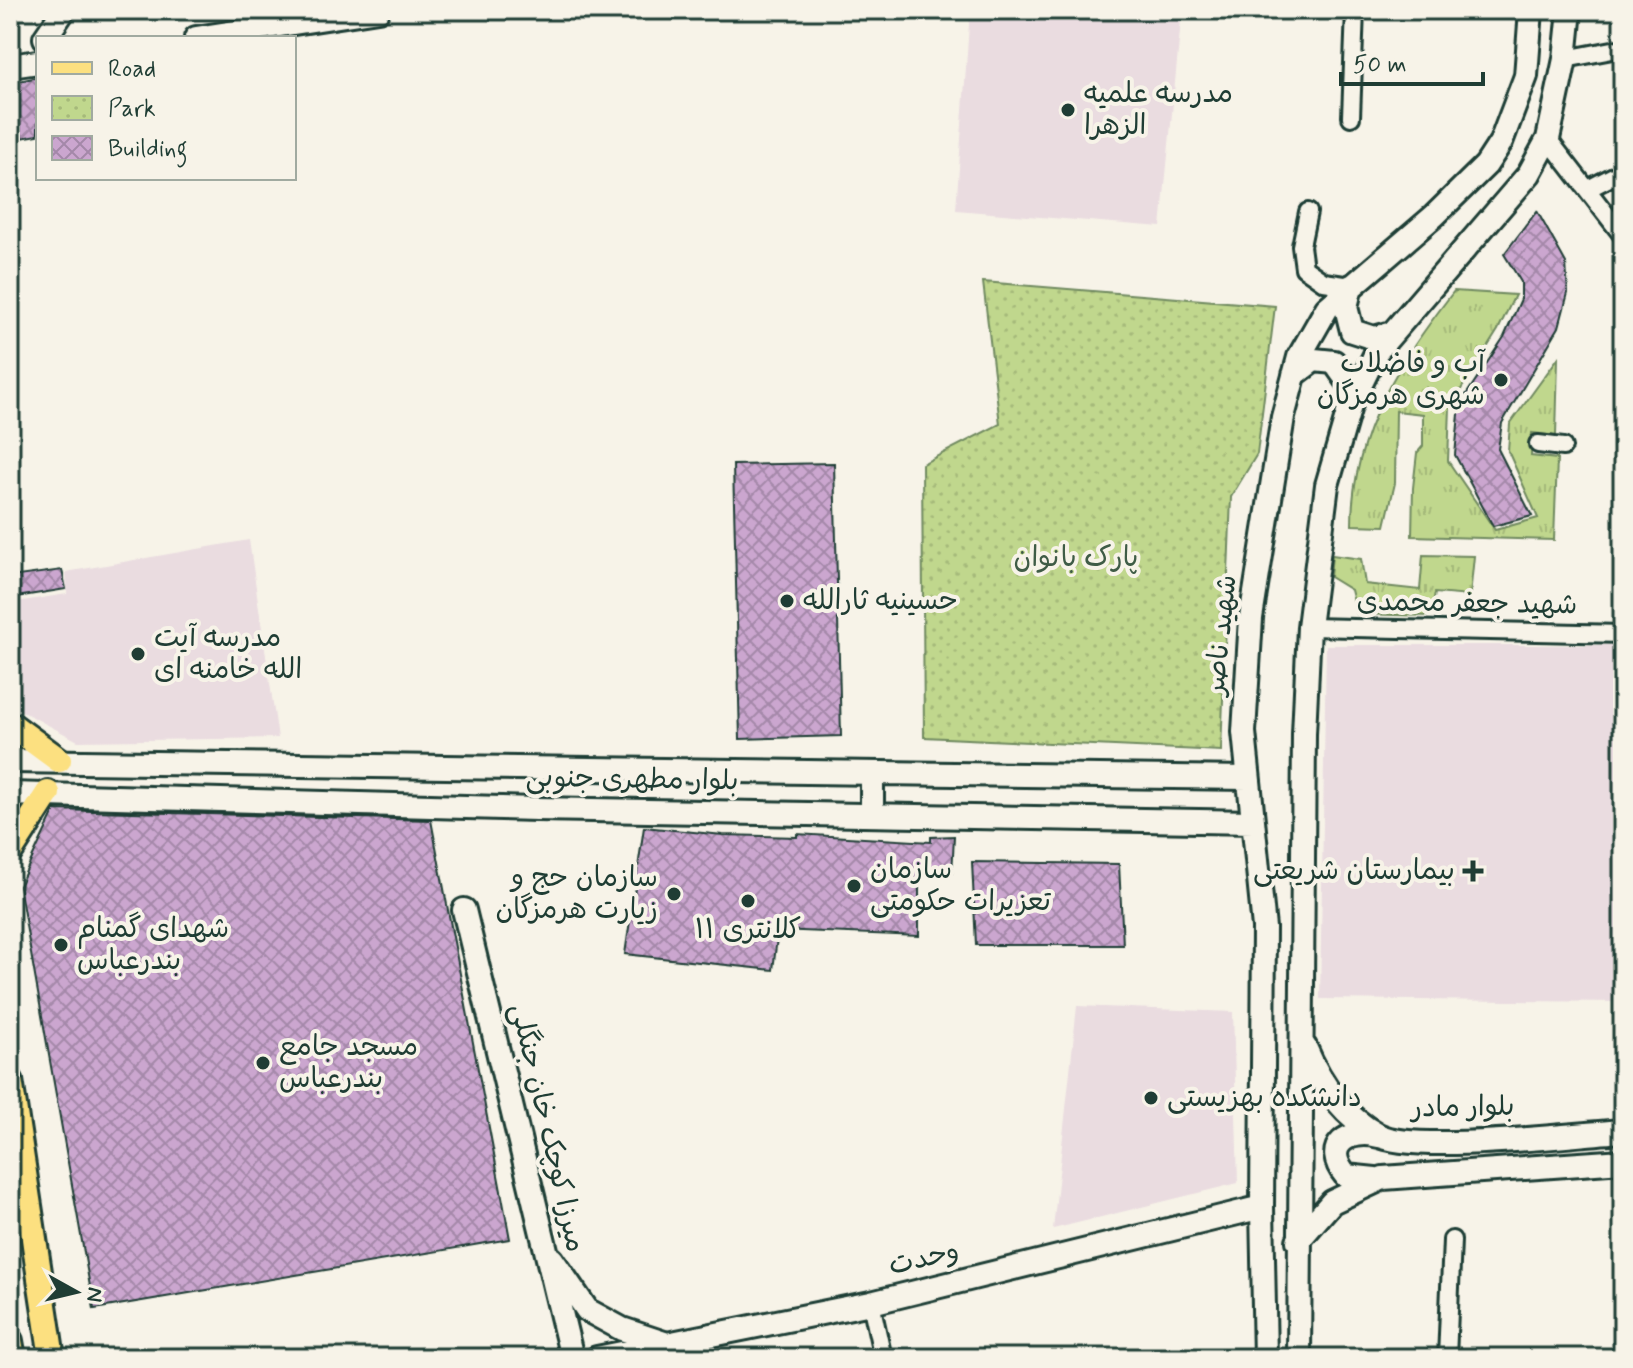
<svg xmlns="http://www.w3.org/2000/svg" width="1633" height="1368" font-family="Mynerve,'Playpen Sans Arabic',sans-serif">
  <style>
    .built { fill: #eadce0 }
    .grass { fill: url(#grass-tufts); stroke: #708a60; stroke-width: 2 }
    .park { fill: url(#park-dots); stroke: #708a60; stroke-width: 2 }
    .garden { fill: #c0d78d; stroke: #708a60; stroke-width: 2 }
    .building { fill: url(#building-cross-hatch); stroke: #1f3d34; stroke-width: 2 }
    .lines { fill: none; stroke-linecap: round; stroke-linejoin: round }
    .street-casing { stroke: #1f3d34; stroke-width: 22 }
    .secondary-casing { stroke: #1f3d34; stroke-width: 28 }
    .primary-casing { stroke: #1f3d34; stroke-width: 30 }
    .street { stroke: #f7f3e8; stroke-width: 16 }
    .secondary { stroke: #f7f3e8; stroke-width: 22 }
    .primary { stroke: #fce080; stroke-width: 24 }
    .poi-dot { fill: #1f3d34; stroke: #f7f3e8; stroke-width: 3 }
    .labels { text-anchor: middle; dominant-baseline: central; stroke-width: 8; stroke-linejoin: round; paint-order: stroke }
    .poi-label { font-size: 28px; fill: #1f3d34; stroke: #f7f3e8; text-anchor: start }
    .park-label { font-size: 28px; fill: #3f5c46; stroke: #f7f3e8 }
    .street-label { font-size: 28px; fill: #1f3d34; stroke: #f7f3e8 }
  </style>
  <defs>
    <pattern id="grass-tufts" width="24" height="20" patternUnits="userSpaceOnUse" patternTransform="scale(2)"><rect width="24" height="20" fill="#c0d78d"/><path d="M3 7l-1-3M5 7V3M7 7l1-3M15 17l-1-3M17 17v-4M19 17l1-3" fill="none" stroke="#a5b97a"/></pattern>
    <pattern id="park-dots" width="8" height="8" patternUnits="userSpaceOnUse" patternTransform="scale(2)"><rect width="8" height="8" fill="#c0d78d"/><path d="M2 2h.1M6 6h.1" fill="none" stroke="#a5b97a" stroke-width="1.8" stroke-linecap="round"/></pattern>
    <pattern id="building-cross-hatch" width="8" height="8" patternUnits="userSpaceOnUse" patternTransform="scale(2)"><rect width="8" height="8" fill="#cba6cf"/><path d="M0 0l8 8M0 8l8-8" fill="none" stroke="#a488a9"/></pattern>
  </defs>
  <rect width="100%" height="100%" fill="#f7f3e8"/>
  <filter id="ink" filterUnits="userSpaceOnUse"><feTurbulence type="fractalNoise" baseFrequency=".0125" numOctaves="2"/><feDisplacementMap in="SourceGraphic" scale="16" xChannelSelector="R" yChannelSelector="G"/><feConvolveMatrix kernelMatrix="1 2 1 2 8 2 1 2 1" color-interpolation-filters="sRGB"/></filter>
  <g filter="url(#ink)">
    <path class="built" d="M970 10H1182L1161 227 956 210Z
      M249 540 278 738 78 741 10 705V603L67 594 66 572Z
      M1326 645H1623V1002L1320 999Z
      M1077 1006 1233 1012 1238 1183 1053 1229Z"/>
    <path class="grass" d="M1454 291 1515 295 1498 330 1450 407 1448 461 1495 530 1538 518 1508 451 1510 424 1558 358 1556 436 1532 433 1531 456 1557 459 1554 540 1412 536 1413 488 1417 453 1423 446V414L1396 411 1395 483 1385 526 1352 525C1352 431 1399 363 1454 291Z
      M1332 555 1361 559 1365 584 1420 590 1423 555 1474 556 1470 596 1435 593 1431 616 1357 614 1351 590 1330 577Z"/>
    <path class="park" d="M983 282 1275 306 1257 454 1231 497 1221 751 924 737 922 464 1000 424Z"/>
    <path class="garden" d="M1618 383H1623V493H1616Z"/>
    <path class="building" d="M38 77V135L10 140V83Z
      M1537 211 1566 263 1568 293 1559 327 1502 423 1498 449 1532 516 1493 526 1455 455 1460 404 1504 337 1521 299V282L1504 254Z
      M834 463 841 736 740 739 733 465Z
      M62 570 66 589 10 598V577Z
      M55 810 431 820 510 1239 94 1309 19 886Z
      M644 827 723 835 797 837V834L931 842V837L954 836 952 874H919V936L778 930 773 970 625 954Z
      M972 862 1119 864 1123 945H976Z"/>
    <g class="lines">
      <defs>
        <path id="street" d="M1565 59 1623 48
          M1351 117 1355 10
          M1548 139 1623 236
          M1588 189 1623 171
          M1308 212 1301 246 1304 268 1324 282 1351 286
          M1538 444 1563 447
          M1309 627 1623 634
          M871 1303 883 1358
          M1447 1358 1452 1240"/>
        <path id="secondary" d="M45 38 64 10
          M196 38 378 10
          M10 66 38 62
          M1351 286 1346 307 1352 331 1374 338 1392 333
          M1294 375 1314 360 1334 362 1356 393
          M10 761 1248 778
          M10 794 537 809 1253 822
          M872 815V773
          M464 910 572 1358
          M1305 1047C1320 1083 1343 1116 1378 1135 1415 1154 1574 1134 1623 1131
          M1375 1179 1346 1176C1321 1146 1348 1128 1379 1136
          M1298 1241 1332 1202 1383 1178 1623 1161
          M552 1259 587 1310 622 1329 664 1343
          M597 1358 871 1303 1262 1207
          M1265 1358 1262 1207 1264 928 1244 732 1251 618 1283 417 1299 357 1327 308 1434 216 1486 165 1501 142 1526 76 1531 10
          M1299 1358 1304 734 1309 627 1327 485 1350 406 1377 351 1529 174 1548 139 1565 59 1570 10"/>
        <path id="primary" d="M10 724 59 760
          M10 852 48 793
          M10 1080 52 1358
          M10 1341 13 1358"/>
      </defs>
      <use href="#street" class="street-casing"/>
      <use href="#secondary" class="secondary-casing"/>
      <use href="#primary" class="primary-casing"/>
      <use href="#street" class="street"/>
      <use href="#secondary" class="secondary"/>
      <use href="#primary" class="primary"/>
    </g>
  </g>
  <g class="poi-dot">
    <circle cx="1068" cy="110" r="8"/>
    <circle cx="1501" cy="380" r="8"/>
    <circle cx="787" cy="601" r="8"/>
    <circle cx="138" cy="654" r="8"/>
    <path d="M1469 859h8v8h8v8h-8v8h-8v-8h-8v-8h8z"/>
    <circle cx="854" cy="886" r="8"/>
    <circle cx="674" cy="894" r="8"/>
    <circle cx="748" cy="901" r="8"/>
    <circle cx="61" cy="945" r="8"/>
    <circle cx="263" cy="1063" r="8"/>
    <circle cx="1151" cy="1098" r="8"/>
  </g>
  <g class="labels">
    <g class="poi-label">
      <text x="1084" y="94">مدرسه علمیه<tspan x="1084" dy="32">الزهرا</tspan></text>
      <text x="1485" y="364" text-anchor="end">آب و فاضلاب<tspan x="1485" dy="32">شهری هرمزگان</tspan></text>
      <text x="803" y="601">حسینیه ثارالله</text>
      <text x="154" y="638">مدرسه آیت<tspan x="154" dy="32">الله خامنه ای</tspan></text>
      <text x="870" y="870">سازمان<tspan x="870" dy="32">تعزیرات حکومتی</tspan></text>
      <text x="1455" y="871" text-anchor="end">بیمارستان شریعتی</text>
      <text x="658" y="878" text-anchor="end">سازمان حج و<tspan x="658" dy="32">زیارت هرمزگان</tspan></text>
      <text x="77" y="929">شهدای گمنام<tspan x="77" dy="32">بندرعباس</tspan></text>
      <text x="748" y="930" text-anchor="middle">کلانتری ۱۱</text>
      <text x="279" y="1047">مسجد جامع<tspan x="279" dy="32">بندرعباس</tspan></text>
      <text x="1167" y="1098">دانشکده بهزیستی</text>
    </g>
    <g class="park-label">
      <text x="1076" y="558">پارک بانوان</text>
    </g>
    <g class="street-label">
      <text transform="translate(1467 604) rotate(1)">شهید جعفر محمدی</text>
      <text transform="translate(1222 635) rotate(-84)">شهید ناصر</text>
      <text transform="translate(632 780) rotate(1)">بلوار مطهری جنوبی</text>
      <text transform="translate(1463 1108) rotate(-1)">بلوار مادر</text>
      <text transform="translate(547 1128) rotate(77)">میرزا کوچک خان جنگلی</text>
      <text transform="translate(924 1259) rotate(-13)">وحدت</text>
    </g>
  </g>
  <rect width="1633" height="1368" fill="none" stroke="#f7f3e8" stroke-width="40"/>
  <rect x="20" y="20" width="1593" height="1328" fill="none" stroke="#1f3d34" stroke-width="3" filter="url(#ink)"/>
  <rect x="36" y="36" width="260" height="144" fill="#f7f3e8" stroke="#a1aaa0" stroke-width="2"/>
  <rect x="52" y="62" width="40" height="12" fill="#fce080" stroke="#a1aaa0" stroke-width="2"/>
  <text x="108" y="76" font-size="24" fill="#1f3d34">Road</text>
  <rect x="52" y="96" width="40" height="24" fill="url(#park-dots)" stroke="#a1aaa0" stroke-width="2"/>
  <text x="108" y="116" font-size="24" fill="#1f3d34">Park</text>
  <rect x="52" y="136" width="40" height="24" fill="url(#building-cross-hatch)" stroke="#a1aaa0" stroke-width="2"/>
  <text x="108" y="156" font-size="24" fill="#1f3d34">Building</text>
  <g transform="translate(76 1292) rotate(98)" stroke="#f7f3e8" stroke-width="6" paint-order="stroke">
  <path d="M0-6L14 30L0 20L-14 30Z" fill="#1f3d34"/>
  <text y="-12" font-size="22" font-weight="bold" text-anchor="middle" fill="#1f3d34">N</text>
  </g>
  <path d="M1341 72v12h142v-12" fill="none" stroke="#1f3d34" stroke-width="4"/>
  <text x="1353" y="72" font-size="24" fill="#1f3d34" stroke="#f7f3e8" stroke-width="6" paint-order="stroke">50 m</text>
</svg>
